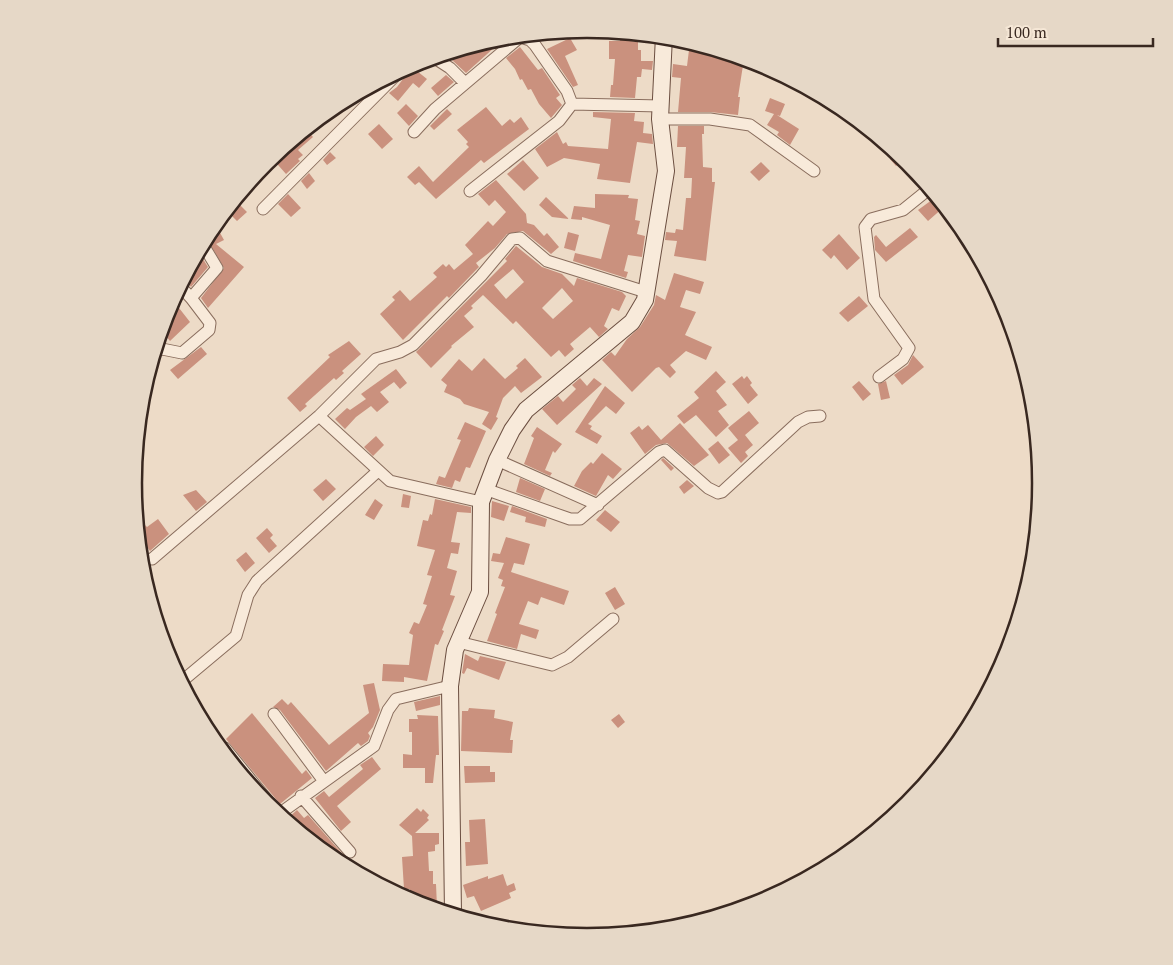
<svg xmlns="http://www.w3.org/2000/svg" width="1173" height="965" font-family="'PT Serif',serif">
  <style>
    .building { fill: #ca917e; fill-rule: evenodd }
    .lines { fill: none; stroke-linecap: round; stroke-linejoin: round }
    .service-casing { stroke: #896d5d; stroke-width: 8 }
    .minor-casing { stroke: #896d5d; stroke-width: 13 }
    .secondary-casing { stroke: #6b4e40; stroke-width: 18 }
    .service { stroke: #f8eada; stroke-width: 5.5 }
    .minor { stroke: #f8eada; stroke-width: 11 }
    .secondary { stroke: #f8eada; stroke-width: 16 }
    .rim { fill: none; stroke: #392820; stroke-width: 2.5 }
  </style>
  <rect width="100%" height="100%" fill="#eddbc7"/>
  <path class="building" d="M621 32 631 33V41L638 42V50H641V61H653L652 70 642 69 641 77H637L635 98 610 97 611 85H613L615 59H609V41H620Z
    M498 37H506L466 73 452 60 467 47Z
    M570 38 577 50 565 56 578 85 573 87 547 49Z
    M690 42 744 59 738 97H740L738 115 710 112H678L681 78 672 77 673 64 687 66Z
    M520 47 538 70 542 68 560 95 556 98 562 105 551 118 539 104 531 89 528 90 522 79 520 80 515 69 506 58Z
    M412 67 427 79 419 88 413 83 398 101 389 93 397 87Z
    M446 75 454 82 438 96 431 88Z
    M770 98 785 104 780 116 777 115 799 129 790 145 777 135 779 132 767 125 774 114 765 111Z
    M406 104 418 116 409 126 397 113Z
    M486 107 502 126 510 119 514 123 521 117 529 129 484 163 481 160 436 199 419 182 415 185 407 177 419 166 433 182 469 147 466 144 468 142 457 130Z
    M447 109 452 114 434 130 430 126Z
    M593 112 635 113 634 121 644 122 643 133 652 134 653 144 637 142 630 183 597 179 600 164 564 158 547 167 535 149 557 132 563 144 566 142 568 146 608 149 611 119 593 117Z
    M379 124 393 139 382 149 368 134Z
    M678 126H704V134H702L703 167 712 168V182H715L706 261 674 256 677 241 665 240 666 232 675 233 676 229 683 230 686 198H691L692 178H684L686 147H677Z
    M306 129 313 137 298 150 303 155 298 159 300 161 286 174 271 157Z
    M330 152 336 158 327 165 323 160Z
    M896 153 904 159 896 166 890 159Z
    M523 160 539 178 524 191 507 174Z
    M761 162 770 171 759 181 750 172Z
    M309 173 315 181 307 189 301 181Z
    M496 180 526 214 527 223 534 225 544 236 547 233 559 247 551 254 523 231 507 234 495 248 476 263 479 267 475 271 449 298 447 296 403 340 380 314 395 300 392 297 400 290 410 301 437 277 433 273 443 264 446 267 449 264 454 270 473 254 465 245 488 221 493 226 506 212 495 200 489 206 478 194Z
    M288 194 301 208 291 217 278 204Z
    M595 194 629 195 628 198 638 199 635 220 640 221 637 234 645 236 642 257 628 255 624 271 628 272 626 278 573 261 575 253 601 259 610 225 582 217V220L571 219 574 206 595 208Z
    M546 197 569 219 552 217 539 205Z
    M936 197 944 207 928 221 918 210Z
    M236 201 247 212 237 221 227 211Z
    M215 224 224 240 216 244 244 267 208 308 201 298 224 268 206 237Z
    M910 228 918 237 886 262 875 250 874 237 876 235 886 247Z
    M568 232 579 235 575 251 564 248Z
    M839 234 860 258 847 270 834 255 831 259 822 250Z
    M516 246 542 267 562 274 574 286 577 278 622 292 626 296 619 311 612 308 604 326 608 329 599 337 590 327 570 344 574 349 565 357 559 350 551 357 516 321 513 324 483 295 471 306 473 308 464 316 474 327 451 346 452 347 431 368 416 352 507 261 505 259ZM513 269 524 282 506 299 494 285ZM562 288 573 301 553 319 542 308Z
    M198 251 208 267 191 287 184 277Z
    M674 273 704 282 700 294 686 290 680 307 696 312 685 335 712 347 706 360 686 351 670 365 676 372 670 378 659 367 656 368 632 392 602 360 611 352 615 356 627 339 640 327 654 305 656 295 665 300Z
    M859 296 868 306 848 322 839 313Z
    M172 299 190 322 170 341 161 330Z
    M349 341 361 354 342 371 344 373 336 380 334 378 305 404 307 406 300 412 287 398 330 357 328 355Z
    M201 347 207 354 178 379 170 370Z
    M913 355 924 367 902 385 894 375 908 365Z
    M484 358 505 379 518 368 516 366 525 358 542 377 521 393 515 386 503 398 496 417 498 418 491 430 482 424 489 412 464 404 460 399 444 392 447 385 441 380 459 359 472 371Z
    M396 369 407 383 400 389 394 382 380 392 389 402 377 412 371 406 356 417 345 429 335 419 347 408 350 410 366 399 361 394Z
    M716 371 726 382 716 391 727 405 718 411 729 425 716 437 696 415 684 424 677 416 699 398 694 392Z
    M742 376 744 379 747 376 752 383 750 385 758 395 748 404 732 384Z
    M580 378 587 386 594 378 602 384 557 425 542 409 558 396 563 402 576 389 572 385Z
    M859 381 871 394 863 401 852 387Z
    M886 381 890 398 881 400 878 384Z
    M605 386 625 403 616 414 606 406 588 424 592 426 590 429 602 436 597 444 575 432Z
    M749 411 759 423 745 435 753 445 745 452 748 456 741 463 728 448 738 440 728 428Z
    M465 422 486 431 470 468 466 467 460 482 455 480 452 488 436 484 439 476 445 478 461 440 457 439Z
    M680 423 709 455 694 466 667 443 656 445 645 454 630 433 639 426 642 430 648 425 661 440Z
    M537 427 562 444 555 453 553 451 545 470 552 473 550 476 524 464 534 438 531 436Z
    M376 436 384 445 373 456 364 447Z
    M718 441 730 455 719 464 708 449Z
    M602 453 622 469 613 479 608 475 596 496 574 486 582 471 591 462 593 464Z
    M663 458 674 468 671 471 661 460Z
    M520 478 545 489 540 501 516 492Z
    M326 479 336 489 323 501 313 490Z
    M687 480 694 486 684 494 679 487Z
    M196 490 207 502 196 511 183 495Z
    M403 494 411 496 409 508 401 507Z
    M375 499 383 505 374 520 365 515Z
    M435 499 471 507V513L457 512 451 542 460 543 458 554 451 553 447 568 457 571 450 595 455 596 442 630 444 631 438 645 435 644 427 681 404 677V682L382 681 383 664 409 665 413 635 409 633 414 622 419 624 427 605 423 604 432 576 427 575 435 550 417 546 423 520 428 521 430 514 432 515Z
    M492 501 509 506 504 521 491 517Z
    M512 506 547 519 545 527 525 522 526 517 510 512Z
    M605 510 620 522 611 532 596 520Z
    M158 519 169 534 150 551 143 541 139 544 137 529 144 524 147 527Z
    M267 528 273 535 270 538 277 546 269 553 256 538Z
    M506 537 530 544 524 565 514 563 511 572 569 591 564 605 541 597 538 605 528 601 519 624 539 630 536 639 521 634 517 649 487 641 497 614 495 613 505 587 501 586 503 580 498 578 504 563 491 561 493 553 500 554Z
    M246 552 255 563 245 572 236 560Z
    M615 587 625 604 615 610 605 593Z
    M465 654 478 661 480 656 506 662 499 680 467 668 464 674 462 673Z
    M374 683 380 710 373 727 368 733 370 736 368 741 361 746 358 743 326 771 280 710 273 707 282 699 288 705 291 702 329 745 369 713 363 685Z
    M440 696V705L416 711 414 702Z
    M469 708 495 710 494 718 513 722 510 740H513L512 753 461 751 462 711H468Z
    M252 713 302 774 306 770 312 778 280 804 226 739Z
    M619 714 625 722 618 728 611 720Z
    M417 715 438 716 439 755H436L433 783H425V768H403V754L412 755V732H409V719H418Z
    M372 757 381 769 337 806 351 822 341 831 315 798 324 791 329 797 363 769 360 765Z
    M464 766H490V772H495V782L465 783Z
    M417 808 421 812 423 809 429 815 427 818 429 820 415 833H439V844L435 845V851L428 852 429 871H433V884H436L437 907 413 902 410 900V889H404L402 857 413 856 412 836 399 825Z
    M297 810 304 818 308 815 346 858 340 863 334 860 299 831 288 818Z
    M485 819 488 864 466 866 465 842H470L469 820Z
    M503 874 507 886 514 883 516 890 509 893 511 898 481 911 474 896 467 898 463 885 488 876V879Z"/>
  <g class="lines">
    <defs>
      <path id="service" d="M443 59 453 51"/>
      <path id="minor" d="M433 57 450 68 465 83
        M572 104 661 106
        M660 119H710L750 125 814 171
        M414 132 435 109 520 37 530 40 535 45 567 91 572 104
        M470 191 559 121 572 104
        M263 209 402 69
        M180 286 191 298 217 268 202 243
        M154 352 162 349 182 353 209 330 210 323 191 298
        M879 377 903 359 909 348 874 299 865 227 871 219 903 210 929 189
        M319 416 390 481 481 502
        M497 460 598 505
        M485 489 570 519H580L659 452 665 450 708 488 718 493 722 492 798 422 808 417 820 416
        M152 559 319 416 376 359 400 352 413 345 481 276 512 239 520 238 547 261 646 292
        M458 642 552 665 568 657 613 619
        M181 682 236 636 248 595 257 581 378 471
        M274 714 323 780
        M225 748 277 812
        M301 796 350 852
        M279 814 374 746 388 710 396 699 450 686"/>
      <path id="secondary" d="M453 914 450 686 455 650 480 592 481 502 497 460 512 430 526 410 632 322 645 300 666 171 660 119 664 36"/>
    </defs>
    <use href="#service" class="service-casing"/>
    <use href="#minor" class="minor-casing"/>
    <use href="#secondary" class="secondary-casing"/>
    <use href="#service" class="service"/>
    <use href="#minor" class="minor"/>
    <use href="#secondary" class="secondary"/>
  </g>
  <path d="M0 0H1173V965H0ZM142 483a445 445 0 1 1 890 0a445 445 0 1 1-890 0Z" fill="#e6d8c7" fill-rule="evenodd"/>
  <path class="rim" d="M142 483a445 445 0 1 1 890 0a445 445 0 1 1-890 0Z"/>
  <path d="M998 38v8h155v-8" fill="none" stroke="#392820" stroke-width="2.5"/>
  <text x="1006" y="38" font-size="15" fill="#392820" stroke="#f5e7d6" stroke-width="4" paint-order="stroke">100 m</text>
</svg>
